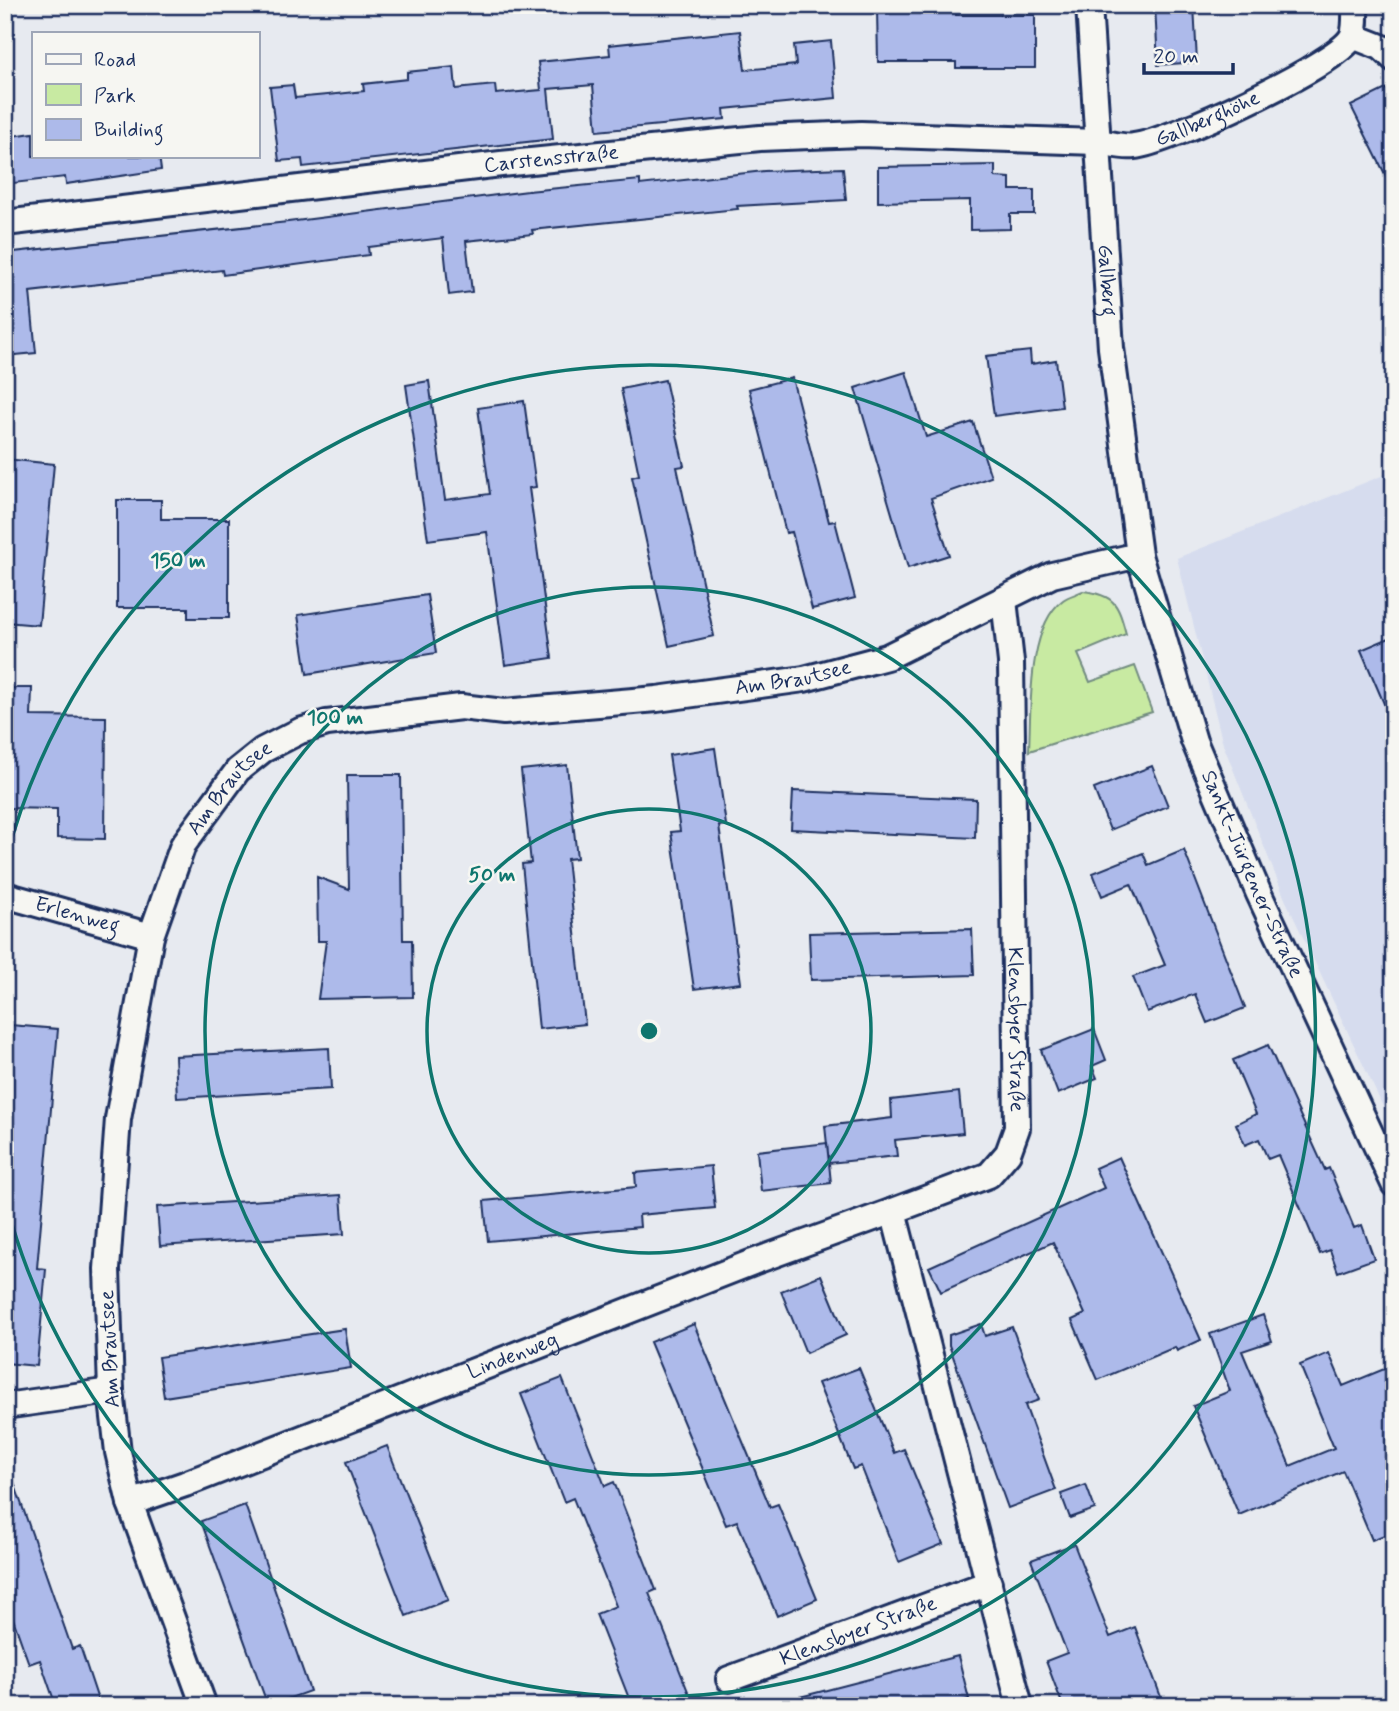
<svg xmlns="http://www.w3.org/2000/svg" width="1399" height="1711" font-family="Mynerve,sans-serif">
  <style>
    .built { fill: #d6dcee }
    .green { fill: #c8eaa2; stroke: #728c80; stroke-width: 2 }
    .building { fill: #adbaea; stroke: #1b2f5e; stroke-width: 2 }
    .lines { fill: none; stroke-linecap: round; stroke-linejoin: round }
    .minor-casing { stroke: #1b2f5e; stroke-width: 30 }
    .minor { stroke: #f6f6f2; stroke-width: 24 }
    .ring { fill: none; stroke: #0f766e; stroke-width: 3.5 }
    .labels { text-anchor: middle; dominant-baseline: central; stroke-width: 5; stroke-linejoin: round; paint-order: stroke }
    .street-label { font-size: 21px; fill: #1b2f5e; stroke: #f6f6f2 }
    .centre { fill: #0f766e; stroke: #f6f6f2; stroke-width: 3.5 }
    .ring-label { font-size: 21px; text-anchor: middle; font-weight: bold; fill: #0f766e; stroke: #f6f6f2; stroke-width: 5; stroke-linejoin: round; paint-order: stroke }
  </style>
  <rect width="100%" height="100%" fill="#e7eaf0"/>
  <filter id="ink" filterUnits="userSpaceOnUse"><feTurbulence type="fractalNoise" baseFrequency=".0143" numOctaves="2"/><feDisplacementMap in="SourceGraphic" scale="14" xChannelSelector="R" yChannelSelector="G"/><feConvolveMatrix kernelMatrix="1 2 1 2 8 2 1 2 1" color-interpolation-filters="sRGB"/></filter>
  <g filter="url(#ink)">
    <path class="built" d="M1394 471V1130L1285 899 1223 744 1177 558Z"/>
    <path class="green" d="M1083 591C1115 595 1118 604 1126 634L1078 654 1090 682 1135 666 1152 712 1029 751C1031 710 1027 627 1063 600 1068 596 1077 594 1083 591Z"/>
    <path class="building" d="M1155 5H1194L1197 62 1158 65Z
      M877 9H956V15H1035V68H956V62H878Z
      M740 31 745 70 796 65 794 45 831 41 836 98 724 109 725 119 597 131 593 85 548 89 553 139 303 167 302 159 279 161 270 87 293 85 295 98 327 95 364 91 363 84 407 79V72L454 67 456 89 495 85 496 94 541 90 538 62 610 55 609 45Z
      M1394 85V192L1351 106Z
      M33 133V156H159L161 170 66 184 65 177 5 184V137Z
      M995 165V177L1010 178V190H1034V214H1010V229L970 230V200L878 202V167Z
      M843 168 846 200 737 206 738 209 532 230 533 234 466 241 472 292 449 295 443 238 368 247 369 255 223 275 222 270 30 292 36 353 5 356V253L288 222 528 191 640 180V185L764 171Z
      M1030 351 1031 364 1056 360 1062 407 994 416 986 356Z
      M906 372 926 437 973 422 991 477 931 498 949 555 908 568 855 388Z
      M792 378 829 522 835 521 855 598 812 609 792 532 786 533 749 389Z
      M665 380 684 466 677 467 714 636 669 646 632 477 639 475 621 389Z
      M429 381 445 500 490 494 478 408 524 401 536 487 529 488 552 658 505 665 487 532 428 540 406 385Z
      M5 459 54 464 39 625 5 622Z
      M117 500H161V519H229V618H188V608H117Z
      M427 595 436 653 307 674 298 615Z
      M1394 636V727L1361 650Z
      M5 688H32L31 716 106 717 105 839 57 838V809L5 808Z
      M715 748 726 825 719 826 741 983 694 989 671 832 680 831 669 755Z
      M567 765 577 858 567 859 585 1024 539 1029 522 864 531 863 521 770Z
      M1152 766 1168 806 1110 830 1094 789Z
      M347 775H401L403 940H412L413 997 318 999 326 941H318L317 877 349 889Z
      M793 791 976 799 975 838 791 829Z
      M1184 850 1245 1008 1207 1023 1195 994 1147 1012 1133 977 1165 965 1131 884 1102 896 1093 873 1143 853 1148 865Z
      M972 929 974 975 811 980 809 933Z
      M10 1025 58 1029 37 1268 46 1269 37 1366 5 1363V1078Z
      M1094 1029 1106 1060 1092 1066 1097 1078 1058 1094 1041 1050Z
      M1268 1045 1325 1170 1329 1168 1354 1228 1362 1225 1374 1259 1338 1272 1330 1250 1320 1254 1278 1155 1268 1159 1259 1139 1245 1145 1236 1124 1256 1114 1233 1060Z
      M329 1048 331 1089 177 1098 175 1056Z
      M959 1092 963 1133 895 1140 897 1156 829 1163 825 1126 892 1118 891 1100Z
      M827 1143 831 1183 761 1191 757 1151Z
      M1119 1157 1201 1340 1177 1351 1175 1347 1098 1380 1072 1320 1085 1314 1053 1242 941 1292 929 1267 1104 1188 1095 1168Z
      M711 1166 715 1208 639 1215 640 1227 488 1241 484 1201 636 1187 635 1173Z
      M341 1195 344 1234 160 1246 157 1207Z
      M821 1275 846 1335 806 1353 781 1291Z
      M1263 1315 1272 1341 1242 1351 1290 1466 1334 1448 1300 1365 1329 1353 1343 1386 1394 1365V1531L1372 1540 1343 1471 1239 1515 1193 1406 1230 1391 1210 1334Z
      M694 1324 770 1507 778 1504 817 1599 777 1616 737 1521 726 1525 650 1342Z
      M981 1324 985 1336 1012 1327 1039 1400 1025 1405 1056 1490 1008 1508 949 1345V1335Z
      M345 1329 351 1368 164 1397 158 1357Z
      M859 1368 894 1453 904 1449 943 1544 899 1562 861 1466 853 1469 818 1383Z
      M562 1378 605 1486 614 1482 656 1590 649 1593 691 1699 673 1706H632L596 1614 616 1606 573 1498 564 1502 521 1394Z
      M387 1446 448 1600 406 1616 346 1462Z
      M9 1468 72 1649 80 1646 100 1706H56L40 1660 29 1664 5 1596V1469Z
      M1086 1485 1095 1509 1070 1518 1061 1494Z
      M245 1505 310 1691 268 1706 201 1521Z
      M1074 1544 1110 1637 1135 1627 1162 1700 1144 1706H1063L1046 1661 1067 1653 1031 1560Z
      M958 1656 969 1699 942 1706H797L796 1698Z"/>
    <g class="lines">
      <defs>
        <g id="minor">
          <path id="s1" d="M1089 5 1111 348 1139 555 1194 741 1259 894 1394 1184"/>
          <path d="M1353 36 1381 47 1394 59"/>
          <path id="s2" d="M5 223 501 164 760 138 861 134 1097 142C1109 143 1123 148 1134 146 1168 143 1338 64 1352 37 1356 29 1355 14 1355 5"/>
          <path id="s3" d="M1004 600 1011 662 1017 1128 1008 1153 989 1175 893 1211 1020 1706"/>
          <path id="s4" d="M5 895 151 936"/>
          <path d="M5 1406 111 1391"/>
          <path id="s5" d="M130 1503 185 1484 753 1262 893 1211"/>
          <path id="s6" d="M729 1679 989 1583"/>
          <path id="s7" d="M204 1706 130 1503 118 1452 111 1391 107 1269 118 1119 151 936 183 845 238 770 263 750 300 731 327 723 461 707 504 712 657 699 804 679 887 657 1052 575 1139 555"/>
        </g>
      </defs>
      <use href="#minor" class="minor-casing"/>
      <use href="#minor" class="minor"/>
    </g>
  </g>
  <g class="ring">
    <circle cx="649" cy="1031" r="222"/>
    <circle cx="649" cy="1031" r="444"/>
    <path d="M6 859A666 666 0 1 1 6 1203"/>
  </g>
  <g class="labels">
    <g class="street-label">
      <text stroke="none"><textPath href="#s2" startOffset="1213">Gallberghöhe</textPath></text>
      <text stroke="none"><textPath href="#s2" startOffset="550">Carstensstraße</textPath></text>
      <text stroke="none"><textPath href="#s1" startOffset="276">Gallberg</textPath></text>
      <text stroke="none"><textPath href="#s7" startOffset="1549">Am Brautsee</textPath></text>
      <text stroke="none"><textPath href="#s7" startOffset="959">Am Brautsee</textPath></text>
      <text stroke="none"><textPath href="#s1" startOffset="892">Sankt-Jürgener-Straße</textPath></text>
      <text stroke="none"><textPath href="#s4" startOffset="75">Erlenweg</textPath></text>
      <text stroke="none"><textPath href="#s3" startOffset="430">Klensbyer Straße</textPath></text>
      <text transform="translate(110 1349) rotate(-93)">Am Brautsee</text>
      <text stroke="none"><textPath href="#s5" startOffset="410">Lindenweg</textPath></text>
      <text stroke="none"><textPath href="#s6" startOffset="138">Klensbyer Straße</textPath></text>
    </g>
  </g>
  <circle cx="649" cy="1031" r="10" class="centre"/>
  <g class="ring-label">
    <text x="178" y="567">150 m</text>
    <text x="335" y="724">100 m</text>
    <text x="492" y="881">50 m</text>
  </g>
  <rect width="1399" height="1711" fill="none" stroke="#f6f6f2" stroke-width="28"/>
  <rect x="14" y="14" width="1371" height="1683" fill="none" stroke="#1b2f5e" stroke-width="2.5" filter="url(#ink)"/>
  <rect x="32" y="32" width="228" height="126" fill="#f6f6f2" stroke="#9ea6b7" stroke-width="2"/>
  <rect x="46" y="54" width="35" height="10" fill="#f6f6f2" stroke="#9ea6b7" stroke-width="2"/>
  <text x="94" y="66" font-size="21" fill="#1b2f5e">Road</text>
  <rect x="46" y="84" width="35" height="21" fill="#c8eaa2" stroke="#9ea6b7" stroke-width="2"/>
  <text x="94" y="102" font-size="21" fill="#1b2f5e">Park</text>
  <rect x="46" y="119" width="35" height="21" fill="#adbaea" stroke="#9ea6b7" stroke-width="2"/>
  <text x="94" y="136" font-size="21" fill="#1b2f5e">Building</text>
  <path d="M1144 63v10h89v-10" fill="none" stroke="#1b2f5e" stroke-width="3.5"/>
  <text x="1154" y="63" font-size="21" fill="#1b2f5e" stroke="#f6f6f2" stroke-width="5" paint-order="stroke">20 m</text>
</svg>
